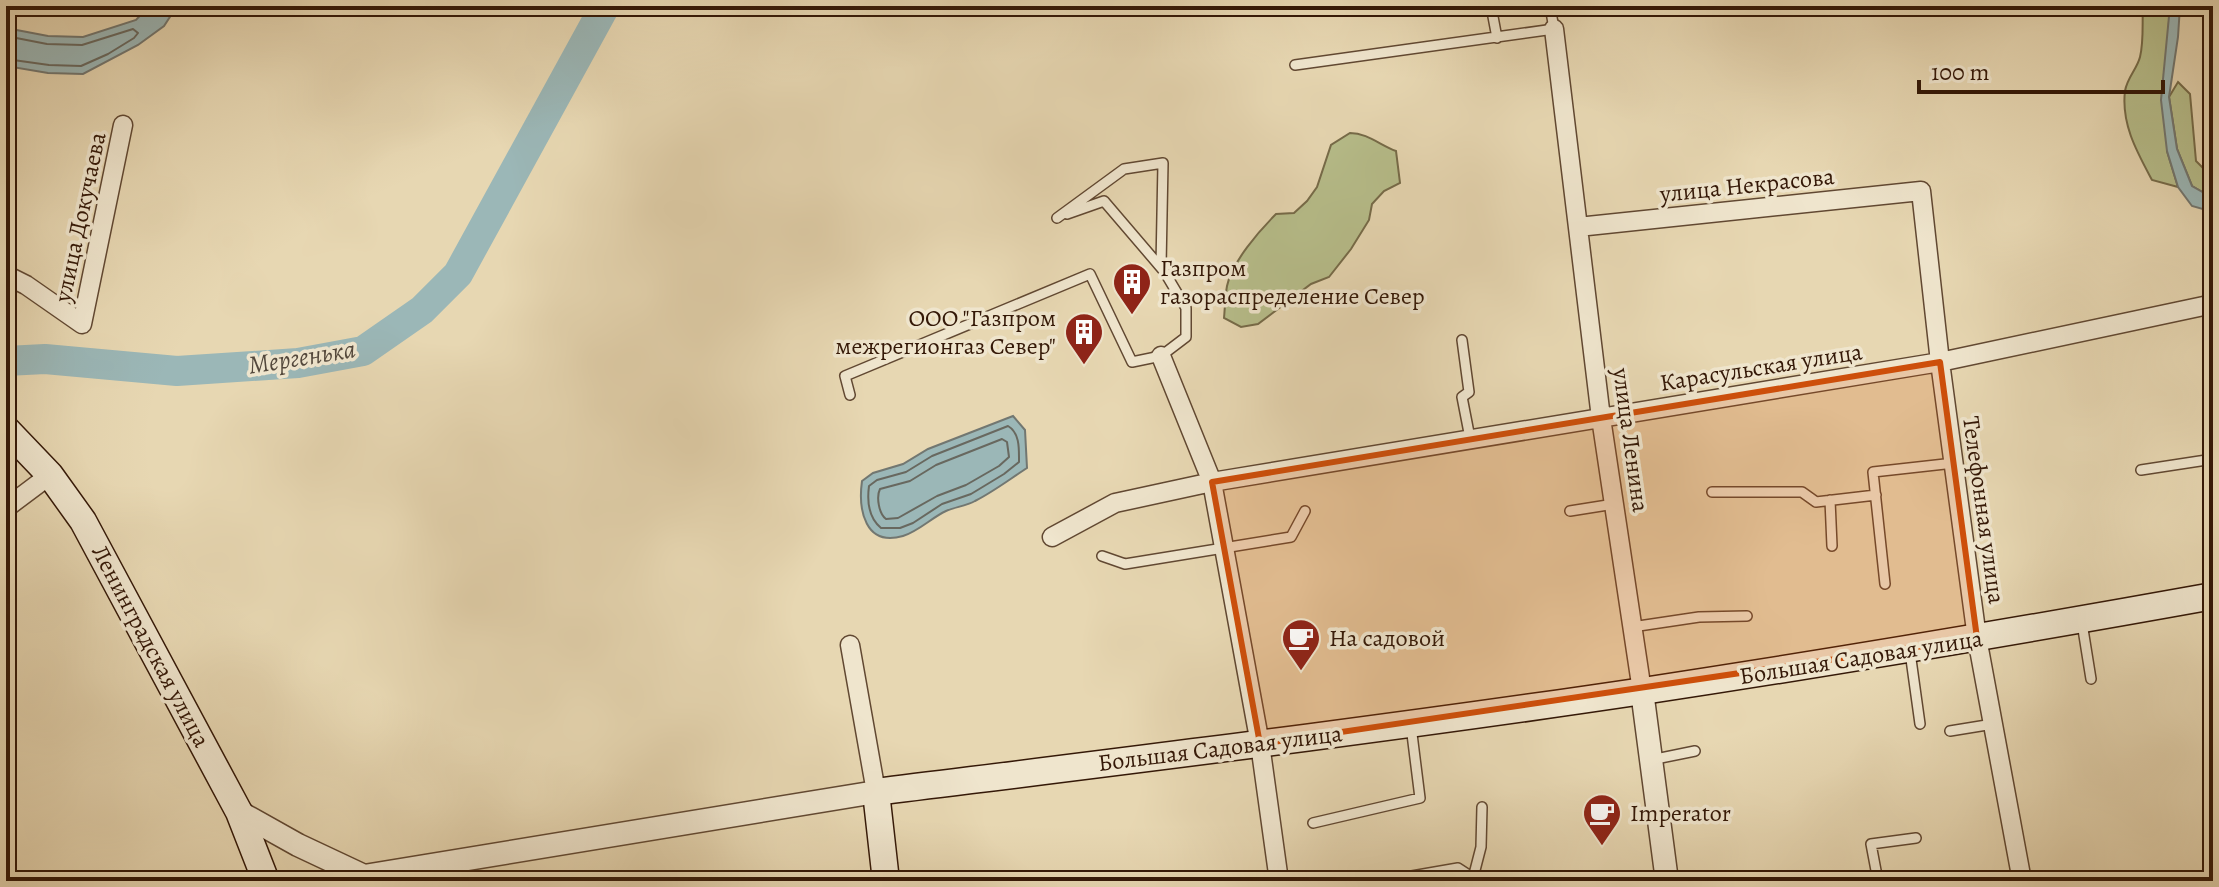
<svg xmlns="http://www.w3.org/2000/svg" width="2219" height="887" font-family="Alegreya,serif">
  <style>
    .green { fill: #b7be8b; stroke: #766b49; stroke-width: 2 }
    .water { fill: #9bb7b7; stroke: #727771; stroke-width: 2 }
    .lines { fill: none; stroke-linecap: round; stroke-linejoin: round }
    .shore { stroke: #68685f; stroke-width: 2 }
    .river { stroke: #9bb7b7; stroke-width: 30 }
    .service-casing { stroke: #614832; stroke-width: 12 }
    .minor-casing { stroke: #614832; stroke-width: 21 }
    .tertiary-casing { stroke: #614832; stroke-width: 25 }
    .secondary-casing { stroke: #341807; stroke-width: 29 }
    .service { stroke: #efe5cd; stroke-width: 9 }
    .minor { stroke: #efe5cd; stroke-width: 18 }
    .tertiary { stroke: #efe5cd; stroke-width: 22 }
    .secondary { stroke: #efe5cd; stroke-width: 26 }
    .marked { fill: #cd4f0b; fill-opacity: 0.2; stroke: #cd4f0b; stroke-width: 6; stroke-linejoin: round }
    .labels { text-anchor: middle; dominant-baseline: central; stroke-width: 7; stroke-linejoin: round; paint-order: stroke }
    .street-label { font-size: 24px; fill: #341807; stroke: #efe5cd }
    .poi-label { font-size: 24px; fill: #341807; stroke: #efe5cd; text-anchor: start }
    .water-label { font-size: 26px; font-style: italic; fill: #53483c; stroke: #efe5cd }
  </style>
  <rect width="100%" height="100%" fill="#e7d7b2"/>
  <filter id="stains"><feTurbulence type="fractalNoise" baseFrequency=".0025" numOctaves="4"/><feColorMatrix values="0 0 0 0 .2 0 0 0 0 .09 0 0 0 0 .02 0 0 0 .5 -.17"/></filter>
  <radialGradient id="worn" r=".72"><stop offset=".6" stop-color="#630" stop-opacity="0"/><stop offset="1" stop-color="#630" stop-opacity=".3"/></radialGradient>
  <path class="green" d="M2143 6H2170L2167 52V151L2178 187 2152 180C2137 152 2121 124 2125 91 2127 78 2137 69 2140 57 2144 41 2142 22 2143 6Z
    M2178 82 2190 94 2196 161 2213 178V198L2192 186 2177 149 2169 97Z
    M1350 133C1367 133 1380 145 1396 151L1400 183 1384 191 1372 204 1369 220 1351 249 1329 277 1311 284 1258 324 1241 327 1224 318C1225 308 1225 297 1227 286 1232 262 1259 231 1276 214L1294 213 1307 201 1317 187 1331 145Z"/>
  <path class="water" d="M149 6H177L164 26 138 45 83 74 48 73 6 66V28L48 36 83 37 136 20Z
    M2170 6H2180L2178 37 2169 97 2177 149 2192 186 2213 198V212L2192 206 2178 187 2167 151 2161 100Z
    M1013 416 1025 430 1027 468C1010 479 993 492 975 501 966 506 955 507 946 511 931 518 919 531 903 536 865 547 858 510 862 481L873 473 903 464 928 449Z"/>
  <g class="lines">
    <path class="shore" d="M6 36 47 44 82 45 133 29 138 33 134 38 108 54 81 66 49 65 6 59
      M1008 426C1020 433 1019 449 1019 462L1004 474 971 494 942 504 913 523 900 528H881C869 518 867 501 869 486L877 480 906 472 932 456Z
      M1002 439 1007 442 1009 457 999 466 966 485 937 496 898 518 886 519C879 514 876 497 880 489L910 481 936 465Z"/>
    <path class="river" d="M6 361 45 359 177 371 298 363 363 351 422 310 458 274 605 6"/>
    <defs>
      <path id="service" d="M1491 6 1497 38
        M1295 65 1554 29 1550 6
        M1067 214 1104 201 1163 270
        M1462 340 1469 392 1462 397 1470 438
        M850 395 845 376 1090 274 1132 362 1161 356 1186 337V308L1161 266 1163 163 1124 169 1057 218
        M2141 470 2213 459
        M1712 492H1802L1816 502 1876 495
        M1830 500 1832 546
        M1570 511 1614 504
        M1102 556 1125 564 1291 537 1305 511
        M1885 584 1873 472 1954 463
        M2082 623 2091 679
        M1632 627 1699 617 1747 616
        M1910 652 1920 724
        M1950 731 1993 724
        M1651 760 1695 751
        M1313 823 1420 798 1411 726
        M1406 877 1458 868 1478 881
        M1473 878 1481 847 1482 807
        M1878 881 1871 844 1916 838"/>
      <path id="minor" d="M1554 29 1601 418 1642 691
        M1578 227 1921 191 1940 362 1977 638 2022 881
        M6 275 26 285 82 324 123 125
        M1161 356 1212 482 1940 362 2213 304
        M6 508 50 475
        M1052 537 1115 503 1212 482 1260 744 1279 881
        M850 645 876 792
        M443 864 454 881"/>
      <path id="tertiary" d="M1642 691 1667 881
        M239 812 298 845 364 876 876 792"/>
      <path id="secondary" d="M6 429 50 475 83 521 239 812 266 881
        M886 881 876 792C1132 760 1388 729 1643 691 1834 662 2024 630 2213 596"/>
    </defs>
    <use href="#service" class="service-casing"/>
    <use href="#minor" class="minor-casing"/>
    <use href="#tertiary" class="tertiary-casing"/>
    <use href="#secondary" class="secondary-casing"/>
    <use href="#service" class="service"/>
    <use href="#minor" class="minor"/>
    <use href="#tertiary" class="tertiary"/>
    <use href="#secondary" class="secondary"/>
  </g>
  <path class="marked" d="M1940 362 1977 638 1260 744 1212 482Z"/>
  <defs>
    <symbol id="building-pin" viewBox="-11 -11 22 30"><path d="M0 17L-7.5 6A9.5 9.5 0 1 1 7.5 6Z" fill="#8f2418" stroke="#efe5cd"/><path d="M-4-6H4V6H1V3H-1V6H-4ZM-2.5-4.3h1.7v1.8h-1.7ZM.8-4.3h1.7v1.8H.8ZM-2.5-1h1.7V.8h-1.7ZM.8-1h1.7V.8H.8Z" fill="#fff"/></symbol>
    <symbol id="cafe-pin" viewBox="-11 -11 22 30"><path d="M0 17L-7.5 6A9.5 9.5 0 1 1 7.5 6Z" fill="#8f2418" stroke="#efe5cd"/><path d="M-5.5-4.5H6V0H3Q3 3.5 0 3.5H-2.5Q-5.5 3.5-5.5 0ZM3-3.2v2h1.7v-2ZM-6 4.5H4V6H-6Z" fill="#fff"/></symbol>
  </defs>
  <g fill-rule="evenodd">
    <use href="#building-pin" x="1110" y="260" width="44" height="60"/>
    <use href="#building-pin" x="1062" y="310" width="44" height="60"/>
    <use href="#cafe-pin" x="1279" y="616" width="44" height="60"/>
    <use href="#cafe-pin" x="1580" y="791" width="44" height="60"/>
  </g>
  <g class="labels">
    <g class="street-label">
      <text transform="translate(1747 185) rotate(-6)">улица Некрасова</text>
      <text transform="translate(80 217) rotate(-78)">улица Докучаева</text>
      <text transform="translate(1761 367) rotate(-9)">Карасульская улица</text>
      <text transform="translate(1631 440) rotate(82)">улица Ленина</text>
      <text transform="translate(1984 510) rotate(82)">Телефонная улица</text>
      <text transform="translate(151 646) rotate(62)">Ленинградская улица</text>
      <text transform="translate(1861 657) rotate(-9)">Большая Садовая улица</text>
      <text transform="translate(1220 748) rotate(-7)">Большая Садовая улица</text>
    </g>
    <g class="poi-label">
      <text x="1160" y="268">Газпром<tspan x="1160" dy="28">газораспределение Север</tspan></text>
      <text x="1056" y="318" text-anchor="end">ООО "Газпром<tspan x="1056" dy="28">межрегионгаз Север"</tspan></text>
      <text x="1329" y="638">На садовой</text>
      <text x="1630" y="813">Imperator</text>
    </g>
    <g class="water-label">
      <text transform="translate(302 357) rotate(-9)">Мергенька</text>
    </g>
  </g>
  <rect width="2219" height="887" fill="none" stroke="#e7d7b2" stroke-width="32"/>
  <rect x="8" y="8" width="2203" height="871" fill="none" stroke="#341807" stroke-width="4"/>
  <rect x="16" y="16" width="2187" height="855" fill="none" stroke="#341807" stroke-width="2"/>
  <path d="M1919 80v12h244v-12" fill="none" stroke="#341807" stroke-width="4"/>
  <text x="1931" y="80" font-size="24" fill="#341807" stroke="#efe5cd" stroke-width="6" paint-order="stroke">100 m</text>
  <rect width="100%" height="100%" filter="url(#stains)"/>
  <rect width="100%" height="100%" fill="url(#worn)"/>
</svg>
